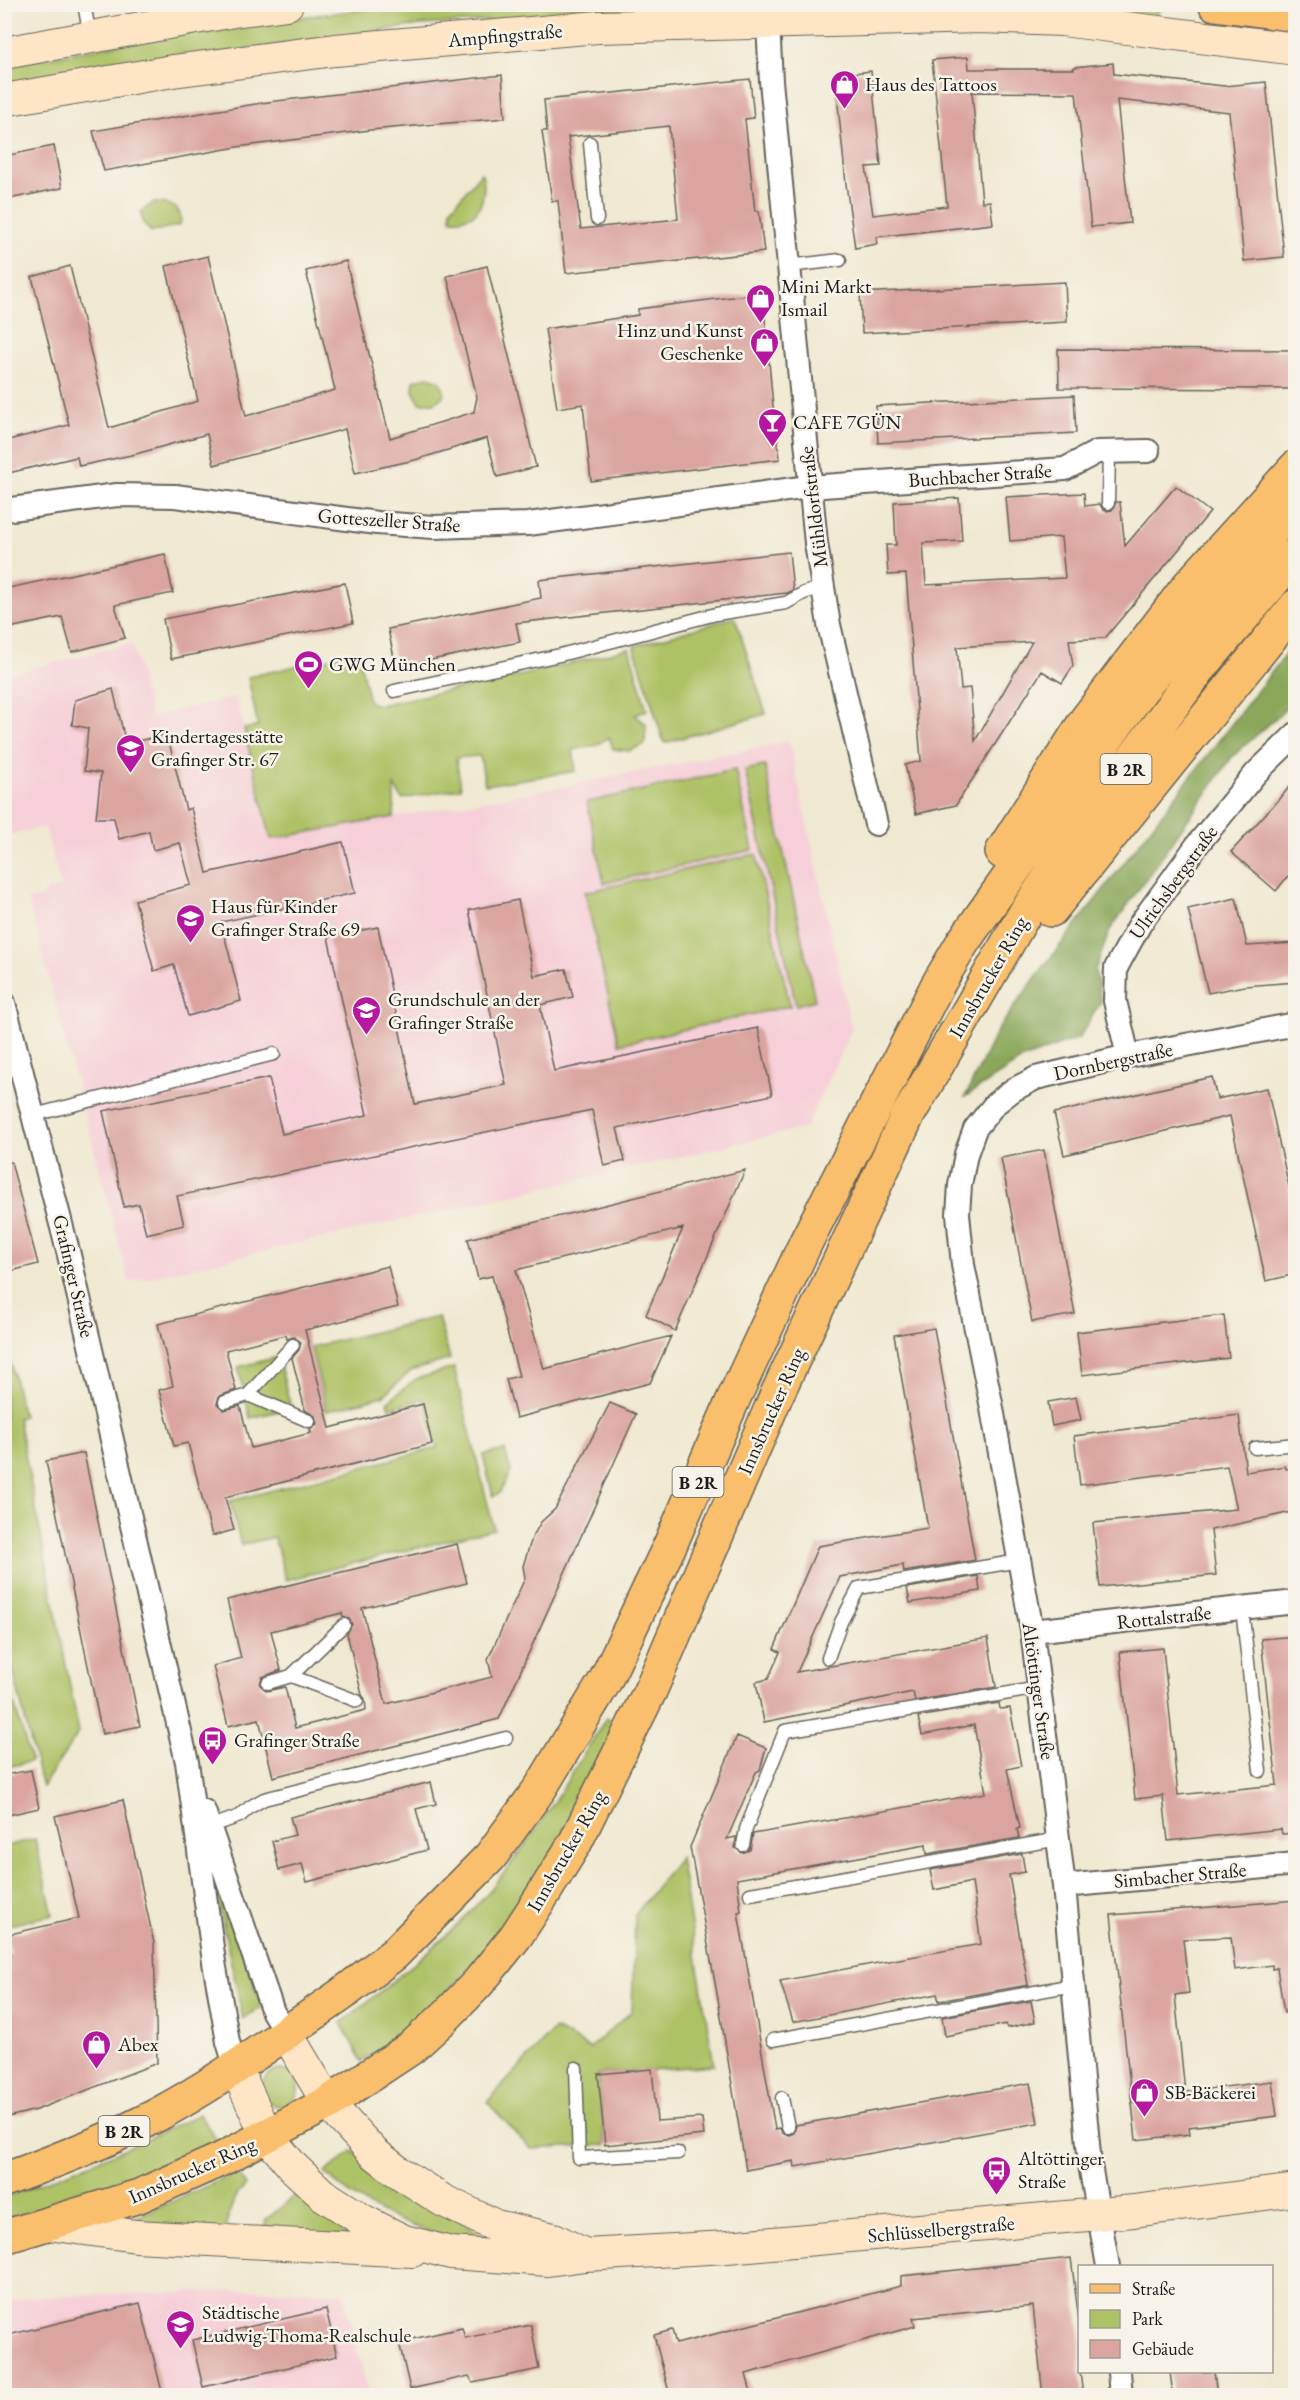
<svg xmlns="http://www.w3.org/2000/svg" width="1300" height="2400" font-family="'EB Garamond',serif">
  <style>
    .built { fill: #f6cfd8 }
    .green { fill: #adc165; stroke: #646e40; stroke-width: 1.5 }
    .forest { fill: #8aa75a; stroke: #53623b; stroke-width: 1.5 }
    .building { fill: #daa49f; fill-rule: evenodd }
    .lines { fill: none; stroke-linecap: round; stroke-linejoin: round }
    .lane-casing { stroke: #66645b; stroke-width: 15 }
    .street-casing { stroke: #66645b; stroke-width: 26 }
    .secondary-casing { stroke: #66645b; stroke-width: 34 }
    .primary-casing { stroke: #66645b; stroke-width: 36 }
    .highway-casing { stroke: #66645b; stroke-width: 36 }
    .lane { stroke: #fff; stroke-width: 12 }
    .street { stroke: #fff; stroke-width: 22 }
    .secondary { stroke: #fde5c5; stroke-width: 32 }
    .primary { stroke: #f9bf6d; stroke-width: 33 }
    .highway { stroke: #f9bf6d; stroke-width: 33 }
    .labels { text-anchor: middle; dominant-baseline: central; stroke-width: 5; stroke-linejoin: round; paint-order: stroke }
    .shield { fill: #f7f3e8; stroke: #5e5c59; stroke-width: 1.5 }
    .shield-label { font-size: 18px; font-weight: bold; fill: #1c1c1c }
    .street-label { font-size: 20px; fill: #1c1c1c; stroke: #f7f3e8 }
    .poi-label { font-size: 20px; fill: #1c1c1c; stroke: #f7f3e8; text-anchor: start }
  </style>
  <rect width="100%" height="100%" fill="#f7f3e8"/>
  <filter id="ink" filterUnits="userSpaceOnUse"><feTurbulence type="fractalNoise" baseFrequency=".0167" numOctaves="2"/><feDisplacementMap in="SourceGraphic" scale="12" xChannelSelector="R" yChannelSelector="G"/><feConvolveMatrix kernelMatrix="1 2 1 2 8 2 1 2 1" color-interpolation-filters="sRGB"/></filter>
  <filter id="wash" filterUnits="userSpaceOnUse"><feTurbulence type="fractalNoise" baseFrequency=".008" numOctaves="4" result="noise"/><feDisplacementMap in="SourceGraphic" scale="24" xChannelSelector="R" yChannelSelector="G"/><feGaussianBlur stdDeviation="1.35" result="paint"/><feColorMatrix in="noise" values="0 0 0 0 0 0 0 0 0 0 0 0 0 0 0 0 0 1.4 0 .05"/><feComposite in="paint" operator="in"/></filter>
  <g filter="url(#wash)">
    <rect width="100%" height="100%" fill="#f0e9d1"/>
    <path class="built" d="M132 643 151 717 236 697 272 839 560 787 789 741 852 1029 806 1128 129 1282 28 900 45 896 44 891 61 887 45 827 9 835 5 819 4 676Z
      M245 2290 343 2292 369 2395 5 2396V2302L29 2297Z"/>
    <path class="green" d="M821 4H1105L1159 10 1157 18Z
      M402 5 718 6 421 25 192 57 5 87V66L193 30Z
      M481 173C487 182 483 208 474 214 468 218 458 220 451 219V209Z
      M153 203C169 203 184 206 180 225L151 232 143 223 141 212Z
      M428 377 440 381 445 394 435 403H420L413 391 414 380Z
      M735 617 766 714 664 743 634 646Z
      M629 648 647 710 635 715 646 724 645 744 629 751 613 749 609 737 597 745 573 750 576 771 485 785 480 756 456 758 461 788 402 799 394 786V817L271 839 244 729 258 726 248 677 358 652 369 702 379 705 542 671Z
      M765 766 815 1000 796 1005 745 770Z
      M735 770 753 850 604 883 587 802Z
      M756 854 790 1006 619 1044 585 892Z
      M438 1317 450 1359 411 1371 383 1396 327 1411 311 1347Z
      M5 1339 23 1416 18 1418 79 1732 42 1787 5 1640Z
      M278 1357 291 1408 250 1418 238 1367Z
      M454 1368 494 1529 286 1580 274 1537 241 1545 230 1501 437 1448 424 1399 390 1408 387 1402 416 1379Z
      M505 1450 511 1472 499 1494 493 1496 483 1455Z
      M4 1669 31 1761 5 1768H4Z
      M606 1718 620 1723C574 1821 521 1919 443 1995 419 2020 390 2041 362 2062L341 2023C391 1982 446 1942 488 1892 534 1839 569 1778 606 1718Z
      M35 1839 53 1915 5 1926V1846Z
      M680 1857 714 2065 598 2074 605 2145 531 2149 487 2102 555 2029 590 2048 632 2011 635 1915Z
      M220 1892H224L262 2007 243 2019 217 1896Z
      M262 2088a18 18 0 1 1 36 0a18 18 0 1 1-36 0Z
      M199 2114 218 2142 81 2197 5 2219V2197C71 2172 136 2146 199 2114Z
      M352 2151 480 2233 487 2241 480 2247C425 2232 367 2214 325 2173Z
      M237 2173 246 2186C231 2199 229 2214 224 2233L125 2222Z
      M299 2192 369 2236H263L266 2220Z"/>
    <path class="forest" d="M1295 642V701L1232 757 1110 930 1095 970 1101 1001 1079 1038 1023 1059 965 1097 997 1031 1038 974Z"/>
    <g id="blocks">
      <path class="building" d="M968 57 969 69H1074V67L1113 63 1114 74 1224 86 1266 82 1284 257 1244 261 1229 112 1117 100 1130 223 1091 227 1076 93 972 92 982 202 990 201 993 224 876 237 877 244 855 248 846 184 835 75 871 71 881 166 866 167 873 215 947 206 932 60Z
        M502 75 505 118 370 130 237 147 104 171 93 131 268 102Z
        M750 79 754 118 745 119 755 211H759L764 252 566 273 558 201H552L542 131H547L544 100ZM669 126 678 219 581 229 568 137Z
        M54 146 62 188 4 200V156Z
        M208 256 246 416 335 390 306 271 346 261 390 438 474 412 477 397 447 276 487 266 536 467 497 477 487 438 415 460 355 473 345 429 214 465 207 434 136 454 79 466 77 457 4 474V441L69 425 32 277 70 266 109 428 198 401 166 266Z
        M1065 282 1067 322 862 333 860 293Z
        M755 294 757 308 764 307 774 417 775 416 780 459 591 481 583 404 557 408 545 329 638 315V309Z
        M1058 349 1296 350V389L1059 388Z
        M1074 395 1076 433 878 443 876 406Z
        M1176 486 1210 512 1105 638 1069 640 1073 666 1062 683 1042 671 956 805 916 814 905 765 921 761 906 574 888 575 886 545H896L894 502 959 498 962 541 923 543 926 585 1065 578 1061 537 1010 541 1006 497 1084 493 1085 506 1100 504 1103 510 1107 511 1112 510 1116 502H1120L1125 546ZM1032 642 975 741 970 688 961 689 957 647Z
        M789 552 793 590 787 593 516 623 520 642 396 667 388 629 541 598 539 580Z
        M165 554 173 593 115 605 125 638 72 652 62 617 4 629V589Z
        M345 583 353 623 171 659 163 619Z
        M113 689 126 744 167 734 186 810 191 808 207 873 343 842 355 893 221 922 241 1001 188 1016 174 965 154 971 135 900 191 885 180 843 153 850 149 831 119 839 114 818H96L101 773 84 771 88 728 72 725 75 700Z
        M1296 780V866L1276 891 1231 852Z
        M1236 898 1247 946 1296 943V982L1245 986 1208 993 1188 909Z
        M518 900 534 976 566 969 573 997 540 1005 554 1071 758 1028 772 1095 617 1128 625 1161 604 1166 592 1110 177 1196 184 1225 146 1234 139 1204 124 1207 103 1111 269 1078 282 1134 367 1115 328 937 378 927 415 1104 506 1085 469 910Z
        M1212 1077 1217 1099 1267 1088 1296 1218V1274L1266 1281 1230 1116 1064 1155 1054 1113Z
        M1044 1150 1075 1314 1032 1322 1001 1158Z
        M11 1162 38 1264 4 1273V1163Z
        M745 1170 675 1331 646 1315 683 1228 516 1270 544 1369 671 1336 650 1383 516 1418 506 1379 519 1376 492 1276 478 1279 468 1239Z
        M388 1266 398 1307 305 1330 330 1428 423 1404 432 1444 225 1497 234 1530 212 1536 188 1443 174 1446 159 1390 173 1386 158 1324ZM286 1335 287 1339 294 1337 301 1342 299 1350 292 1358 305 1410 315 1416 317 1424 310 1429 311 1433 251 1448 240 1406 224 1410 217 1404 219 1396 236 1390 226 1350Z
        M1224 1315 1229 1358 1082 1375 1077 1332Z
        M934 1328 975 1560 904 1572 903 1565 840 1577 797 1672 988 1638 996 1687 915 1701 913 1692 764 1722 756 1682 768 1679 780 1652 774 1649 818 1546 928 1528 894 1335Z
        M1076 1397 1081 1420 1052 1426 1048 1402Z
        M610 1403 636 1414 499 1719 273 1777 259 1719 228 1726 213 1666 241 1658 227 1600 457 1544 467 1583 362 1608 386 1704 492 1677 488 1659 525 1578 523 1566 532 1538 541 1522 555 1509ZM342 1613 343 1617 349 1619 352 1624 347 1634 362 1695 365 1699 366 1710 295 1728 285 1687 267 1691 260 1685 262 1677 281 1670 271 1631Z
        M1239 1415 1246 1472 1285 1466 1286 1469 1296 1467V1511L1211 1530 1216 1575 1100 1587 1093 1523 1237 1509 1227 1466 1080 1485 1074 1436Z
        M84 1453 140 1726 102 1734 46 1461Z
        M978 1576 980 1591 910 1603 907 1588Z
        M1296 1636V1833L1282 1834 1281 1829 1168 1841 1163 1796 1135 1799 1120 1652 1163 1648 1178 1795 1277 1785 1261 1639Z
        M999 1703 1000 1709 1010 1708 1021 1766 1007 1769 1020 1828 1017 1829 1019 1838 927 1854 926 1845 737 1879 741 1911 738 1912 775 2129 780 2128 782 2133 789 2135 794 2133 796 2125 1030 2083 1038 2123 795 2167 794 2161 746 2170 718 1999 690 1847 737 1736 766 1748 760 1770 756 1772 727 1839 736 1837 735 1848 742 1853 750 1850 753 1834 986 1793 974 1725 922 1735 918 1717Z
        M31 1770 39 1808 4 1816V1775Z
        M431 1782 436 1804 416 1809 427 1850 307 1882 302 1864 279 1870 272 1841 295 1835 290 1817Z
        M123 1800 154 1943 157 2063 36 2110 4 2118V1955L11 1954 6 1935 79 1918 55 1816Z
        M1022 1854 1025 1872 1009 1875 1028 1985 939 2001 937 1994 793 2022 780 1981 981 1944 972 1882 934 1890 930 1870Z
        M1296 1900V2012L1284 2013 1277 1968 1272 1969V1965L1235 1970 1231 1937 1183 1939 1189 1993 1175 1995 1185 2092 1272 2081 1277 2116 1189 2127 1190 2134 1136 2140 1111 1915Z
        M1031 2001 1035 2022 1007 2028 1006 2024 945 2036 942 2017Z
        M652 2069 657 2121 702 2118 704 2135 605 2145 598 2074Z
        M1071 2258 1080 2329V2372L1083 2396H1043L1033 2306 913 2318 915 2326 746 2374 752 2396H670L654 2335 672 2330 676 2344 901 2286V2276Z
        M140 2303 163 2396H4V2336Z
        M326 2309 337 2356 203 2387 192 2340Z
        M531 2325 539 2369 473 2383 469 2376 410 2389 399 2342 462 2328 465 2338Z
        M1170 2372H1214L1217 2396H1173Z"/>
    </g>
  </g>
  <g filter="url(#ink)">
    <use href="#blocks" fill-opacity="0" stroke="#66645b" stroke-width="1.5"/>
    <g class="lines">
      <defs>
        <path id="lane" d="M84 4 90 36
          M590 143 597 219
          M789 266 840 260
          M1108 503 1109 452
          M394 691 560 655 716 614 786 603 804 593 822 587
          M34 1115 274 1054
          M248 1395 309 1421
          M225 1402 248 1395 293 1345
          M1255 1448 1296 1444
          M1242 1608 1260 1771
          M828 1658 841 1622 859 1588 1019 1561
          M291 1676 357 1701
          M268 1683 291 1676 344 1625
          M209 1827 240 1816 250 1807 264 1799 506 1738
          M743 1845 746 1829 785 1731 1039 1688
          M750 1894 1059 1839
          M773 2040 1073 1985
          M576 2068 579 2158 678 2153
          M782 2098 788 2127"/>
        <path id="street" d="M767 4 771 81 816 543 829 625 876 824
          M4 510 117 495 175 496 377 523 434 527 528 524 809 487 1065 469 1097 452 1148 451
          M4 1003 69 1255 187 1762 214 1962 228 2042 236 2068
          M1128 1056 1115 1001 1116 968 1140 924 1197 845 1256 773 1296 734
          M1032 1631 1296 1602
          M204 1811 273 2012 286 2033
          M1064 1886 1296 1864
          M1108 2266 1090 2165 1064 1886 1032 1631 991 1403 963 1265 958 1214 960 1185 966 1154 975 1129 995 1104 1013 1090 1036 1078 1128 1056 1296 1024
          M1119 2372 1121 2396"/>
        <path id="secondary" d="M4 53 234 11 287 4
          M4 100 173 71 335 50 598 27 981 17 1062 20 1296 49
          M286 2033 328 2103 374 2153 397 2171 442 2200 496 2226 554 2239 585 2255
          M236 2068 267 2136 294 2168 322 2194 364 2221 404 2241 451 2253 548 2260 585 2255 727 2247 1134 2211 1296 2190
          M48 2224 136 2236 412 2251"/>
        <path id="primary" d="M4 2180C56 2161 108 2141 157 2115 202 2091 244 2062 286 2033
          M4 2237 139 2196 222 2159 328 2103"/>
        <path id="highway" d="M1215 4 1296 15
          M1002 852 1086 720 1189 585 1296 467
          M1051 910 1296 606
          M286 2033 341 1995 394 1954 490 1857 541 1787 605 1681 671 1543 733 1400 806 1242 937 986 963 942 1141 690 1296 502
          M328 2103 411 2048 446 2016 478 1983 516 1936 544 1893 575 1843 651 1689 777 1394 907 1117 1024 915 1085 824 1200 668 1296 554"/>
      </defs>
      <use href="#lane" class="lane-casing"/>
      <use href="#street" class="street-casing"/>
      <use href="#secondary" class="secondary-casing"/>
      <use href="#primary" class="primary-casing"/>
      <use href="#highway" class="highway-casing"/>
      <use href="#lane" class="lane"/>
      <use href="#street" class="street"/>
      <use href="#secondary" class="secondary"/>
      <use href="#primary" class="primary"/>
      <use href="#highway" class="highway"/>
    </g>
  </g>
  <defs>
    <symbol id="shop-pin" viewBox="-11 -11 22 30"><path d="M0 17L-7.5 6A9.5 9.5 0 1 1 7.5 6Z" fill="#b5179e" stroke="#f7f3e8"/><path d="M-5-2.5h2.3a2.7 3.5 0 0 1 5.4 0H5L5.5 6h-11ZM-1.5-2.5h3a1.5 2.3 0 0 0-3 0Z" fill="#fff"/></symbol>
    <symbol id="bar-pin" viewBox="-11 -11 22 30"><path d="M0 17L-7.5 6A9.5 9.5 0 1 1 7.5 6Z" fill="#b5179e" stroke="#f7f3e8"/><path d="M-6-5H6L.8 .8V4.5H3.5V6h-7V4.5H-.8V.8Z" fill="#fff"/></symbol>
    <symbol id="stadium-pin" viewBox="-11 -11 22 30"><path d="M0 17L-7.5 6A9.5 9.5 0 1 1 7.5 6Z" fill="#b5179e" stroke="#f7f3e8"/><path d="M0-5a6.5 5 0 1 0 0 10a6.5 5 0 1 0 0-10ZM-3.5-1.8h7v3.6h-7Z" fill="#fff"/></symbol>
    <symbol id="school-pin" viewBox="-11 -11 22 30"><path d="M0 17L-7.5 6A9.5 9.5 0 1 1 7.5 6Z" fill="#b5179e" stroke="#f7f3e8"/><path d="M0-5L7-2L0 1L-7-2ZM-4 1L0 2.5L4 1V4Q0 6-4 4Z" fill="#fff"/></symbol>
    <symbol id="bus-pin" viewBox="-11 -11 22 30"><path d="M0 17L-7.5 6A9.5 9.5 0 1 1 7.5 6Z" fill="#b5179e" stroke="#f7f3e8"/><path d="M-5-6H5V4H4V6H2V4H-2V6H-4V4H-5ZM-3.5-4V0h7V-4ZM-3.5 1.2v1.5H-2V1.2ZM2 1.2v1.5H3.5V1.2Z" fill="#fff"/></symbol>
  </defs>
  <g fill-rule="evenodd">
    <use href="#shop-pin" x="828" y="68" width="33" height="45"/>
    <use href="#shop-pin" x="744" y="282" width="33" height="45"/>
    <use href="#shop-pin" x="748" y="326" width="33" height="45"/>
    <use href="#bar-pin" x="756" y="406" width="33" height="45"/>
    <use href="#stadium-pin" x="292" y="648" width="33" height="45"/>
    <use href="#school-pin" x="114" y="732" width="33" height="45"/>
    <use href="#school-pin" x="174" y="902" width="33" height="45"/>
    <use href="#school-pin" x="350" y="994" width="33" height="45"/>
    <use href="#bus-pin" x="196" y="1724" width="33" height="45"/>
    <use href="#shop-pin" x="80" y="2028" width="33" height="45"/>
    <use href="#shop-pin" x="1128" y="2076" width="33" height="45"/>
    <use href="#bus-pin" x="980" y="2154" width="33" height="45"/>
    <use href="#school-pin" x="164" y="2308" width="33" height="45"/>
  </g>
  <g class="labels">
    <g class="shield">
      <rect x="1100.5" y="754" width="51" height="30" rx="4.5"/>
      <rect x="672.5" y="1467" width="51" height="30" rx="4.5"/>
      <rect x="98.5" y="2116" width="51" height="30" rx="4.5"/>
    </g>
    <g class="shield-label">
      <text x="1126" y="769">B 2R</text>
      <text x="698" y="1482">B 2R</text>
      <text x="124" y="2131">B 2R</text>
    </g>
    <g class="street-label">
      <text transform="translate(505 35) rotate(-5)">Ampfingstraße</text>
      <text transform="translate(980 475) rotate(-4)">Buchbacher Straße</text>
      <text transform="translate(813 507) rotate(-97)">Mühldorfstraße</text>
      <text transform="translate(389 520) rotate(4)">Gotteszeller Straße</text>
      <text transform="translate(1173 882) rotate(-54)">Ulrichsbergstraße</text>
      <text transform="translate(988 977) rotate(-60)">Innsbrucker Ring</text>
      <text transform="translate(1113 1061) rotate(-12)">Dornbergstraße</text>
      <text transform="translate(74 1276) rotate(77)">Grafinger Straße</text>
      <text transform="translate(771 1411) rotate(-66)">Innsbrucker Ring</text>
      <text transform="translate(1164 1617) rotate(-6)">Rottalstraße</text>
      <text transform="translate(1039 1691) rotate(82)">Altöttinger Straße</text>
      <text transform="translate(566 1851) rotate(-60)">Innsbrucker Ring</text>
      <text transform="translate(1180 1875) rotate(-5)">Simbacher Straße</text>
      <text transform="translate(192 2170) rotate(-24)">Innsbrucker Ring</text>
      <text transform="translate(941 2229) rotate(-5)">Schlüsselbergstraße</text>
    </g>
    <g class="poi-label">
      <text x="865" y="84">Haus des Tattoos</text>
      <text x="781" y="286">Mini Markt<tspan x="781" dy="23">Ismail</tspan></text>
      <text x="743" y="330" text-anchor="end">Hinz und Kunst<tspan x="743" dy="23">Geschenke</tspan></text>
      <text x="793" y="422">CAFE 7GÜN</text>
      <text x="329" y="664">GWG München</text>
      <text x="151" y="736">Kindertagesstätte<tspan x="151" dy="23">Grafinger Str. 67</tspan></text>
      <text x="211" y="906">Haus für Kinder<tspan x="211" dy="23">Grafinger Straße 69</tspan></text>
      <text x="388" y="999">Grundschule an der<tspan x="388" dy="23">Grafinger Straße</tspan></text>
      <text x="234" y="1740">Grafinger Straße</text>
      <text x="118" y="2044">Abex</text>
      <text x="1165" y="2092">SB-Bäckerei</text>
      <text x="1018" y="2158">Altöttinger<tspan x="1018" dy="23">Straße</tspan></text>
      <text x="202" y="2312">Städtische<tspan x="202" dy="23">Ludwig-Thoma-Realschule</tspan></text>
    </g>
  </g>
  <rect width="1300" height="2400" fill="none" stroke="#f7f3e8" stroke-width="24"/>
  <rect x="1078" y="2265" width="195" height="108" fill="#f7f3e8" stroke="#9f9d96" stroke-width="1.5"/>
  <rect x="1090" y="2284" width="30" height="9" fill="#f9bf6d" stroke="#9f9d96" stroke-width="1.5"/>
  <text x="1132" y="2295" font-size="18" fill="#1c1c1c">Straße</text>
  <rect x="1090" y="2310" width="30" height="18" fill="#adc165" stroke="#9f9d96" stroke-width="1.5"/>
  <text x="1132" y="2325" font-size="18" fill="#1c1c1c">Park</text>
  <rect x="1090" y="2340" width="30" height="18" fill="#daa49f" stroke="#9f9d96" stroke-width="1.5"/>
  <text x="1132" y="2355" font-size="18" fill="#1c1c1c">Gebäude</text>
</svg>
